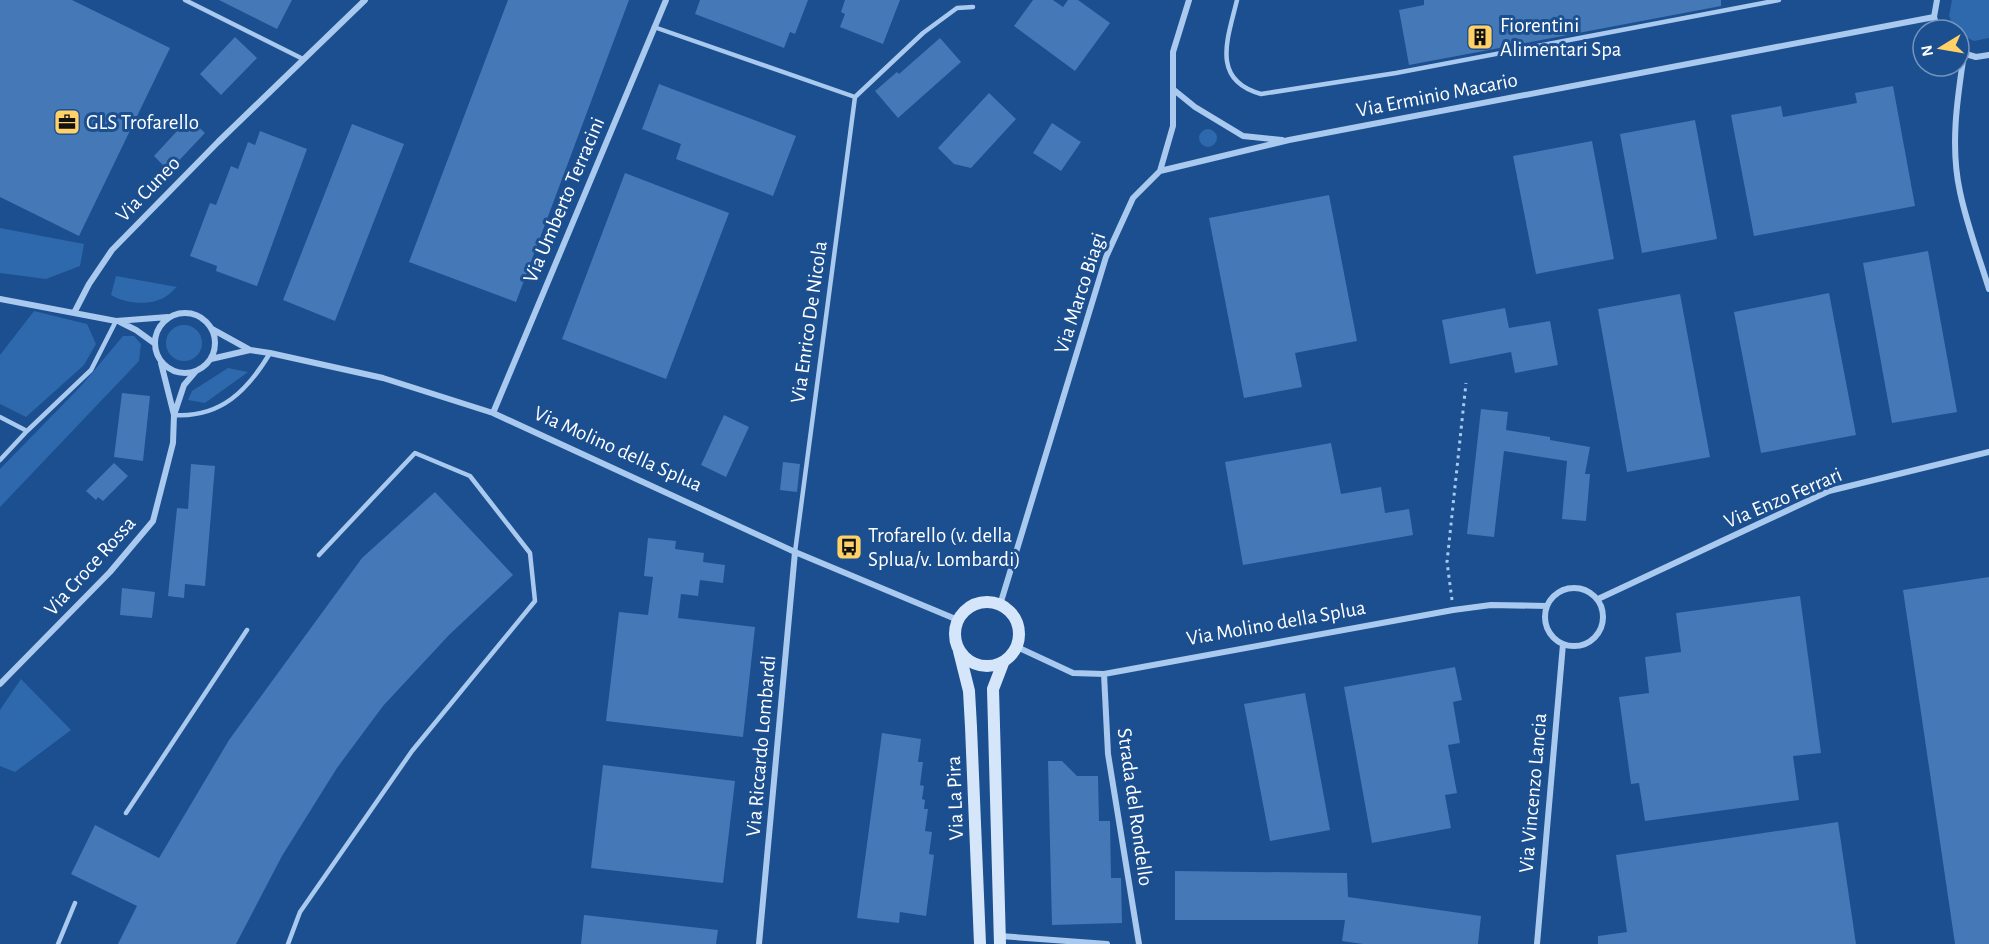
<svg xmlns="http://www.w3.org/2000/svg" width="1989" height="944" font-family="'Alegreya Sans',sans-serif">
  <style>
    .green { fill: #2e69ad }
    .building { fill: #4478b7 }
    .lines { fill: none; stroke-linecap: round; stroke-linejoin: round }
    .path { stroke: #a9c9ee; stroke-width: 3; stroke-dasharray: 3 4.5; stroke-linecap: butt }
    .lane { stroke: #a9c9ee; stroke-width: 4.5 }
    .street { stroke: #a9c9ee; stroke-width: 6 }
    .secondary { stroke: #d6e6fa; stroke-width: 12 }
    .labels { text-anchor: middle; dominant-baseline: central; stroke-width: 6; stroke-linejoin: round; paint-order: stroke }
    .poi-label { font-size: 21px; fill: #fff; stroke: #1b4f8f; text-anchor: start }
    .street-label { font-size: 21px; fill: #fff; stroke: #1b4f8f }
  </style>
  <rect width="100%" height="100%" fill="#1b4f8f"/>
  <path class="green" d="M1952 0H1989V38L1974 41 1959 34V30H1955L1949 16Z
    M1199 138a9 9 0 1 1 18 0a9 9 0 1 1-18 0Z
    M0 228 84 244 80 266 46 279 0 273Z
    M116 276 177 287C173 290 169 295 165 297 150 306 126 304 111 295Z
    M34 311 87 324 96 344 84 365 26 417 0 404V355Z
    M166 343a18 18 0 1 1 36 0a18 18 0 1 1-36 0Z
    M123 336H134L141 344 139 361 0 507V469L82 385Z
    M228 368 248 372 205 403 188 400 192 391Z
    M21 679 71 730 15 772 0 766V710Z"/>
  <path class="building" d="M0 0H72L170 48 79 236 0 197Z
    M219 0H292L277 29Z
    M508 0H629L516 302 409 262Z
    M700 0H808L795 34 790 32 784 48 695 14Z
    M845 0H900L883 44 840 27 845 14 841 12Z
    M1033 0H1053L1063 7 1068 0H1078L1110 23 1075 71 1014 26Z
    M1424 0H1721V6L1409 65 1399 10 1424 5Z
    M235 37 257 58 221 95 200 74Z
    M940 38 961 62 898 118 875 91 897 72 899 74Z
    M659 84 796 136 773 196 676 159 681 144 642 129Z
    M1893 86 1915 206 1754 236 1731 115 1781 106 1783 117 1857 103 1855 93Z
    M989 93 1016 119 971 168 954 164 938 148Z
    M189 118 205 133 169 171 154 156Z
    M1695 120 1717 239 1642 253 1620 134Z
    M1052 123 1081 142 1061 171 1033 153Z
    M352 124 404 144 335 321 283 300Z
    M260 131 307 149 257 286 216 271 217 266 190 256 210 203 216 205 231 166 238 169 248 142 255 145Z
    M1592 141 1614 259 1536 274 1513 156Z
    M625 173 729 213 666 379 562 339Z
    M1329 195 1357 341 1295 353 1302 387 1244 398 1209 218Z
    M1928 251 1957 412 1892 423 1863 263Z
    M1829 293 1856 435 1761 453 1734 312Z
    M1680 294 1710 457 1627 472 1598 309Z
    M1505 308 1509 328 1550 321 1558 365 1515 373 1511 352 1450 364 1442 320Z
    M122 393 150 396 143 461 114 457Z
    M1481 409 1508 412 1506 430 1550 437V440L1590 447 1585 474H1590L1586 521 1562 519 1567 461 1504 451 1494 537 1467 534Z
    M724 415 749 427 726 477 701 465Z
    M1331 443 1341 494 1381 487 1385 513 1409 509 1413 535 1243 565 1225 462Z
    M783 462 800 464 797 492 780 490Z
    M114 463 128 476 103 501 98 497 96 500 86 491Z
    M191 464 215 466 205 586 185 584 184 598 168 596 177 508 188 509Z
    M435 492 513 575 449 635 383 706 337 768 282 856 236 944H118L137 906 71 874 95 825 159 858 229 740 362 558Z
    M648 538 676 541 675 549 704 553 703 562 725 565 723 583 700 580 698 596 681 594 678 618 755 627 743 737 606 721 619 612 648 615 653 577 644 576Z
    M1989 577V944H1955L1903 590Z
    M122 588 155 592 152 618 120 615Z
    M1800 596 1821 753 1793 756 1799 800 1645 821 1639 783 1631 784 1619 697 1649 693 1645 657 1681 652 1676 613Z
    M1455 667 1462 700 1453 702 1460 743 1448 745 1457 793 1445 795 1451 828 1372 843 1344 687Z
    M1305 693 1330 830 1270 841 1244 704Z
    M882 733 921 739 918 762H923L920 785 924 786 922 799 925 800 924 809H928L925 831 932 832 929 854 934 855 926 916 900 912 899 923 857 918Z
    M1048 761H1062L1077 776H1098L1099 821H1110L1111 878H1121L1122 923 1052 925Z
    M603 765 735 781 723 883 591 868Z
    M1838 822 1856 944H1598V936L1627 932 1616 855Z
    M1175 871 1347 873 1348 897 1481 916 1478 944H1363L1342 941 1345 920H1175Z
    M584 915 718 930 716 944H581Z"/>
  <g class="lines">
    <path class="path" d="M1452 600 1447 562 1466 383"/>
    <path class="lane" d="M185 0 303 59
      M1237 0C1228 38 1210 80 1261 94L1396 73 1779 0
      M654 27 855 97
      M174 415C221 418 248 390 270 353
      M0 417 27 431
      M0 460 27 431 91 370 116 321
      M795 552 855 97 923 33 957 8 973 7
      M126 813 247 630
      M58 944 75 903
      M288 944 300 912 412 751 535 601 530 553 470 476 415 453 319 555"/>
    <path class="street" d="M1937 0 1934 17 1938 30
      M1959 52 1976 57 1989 55
      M1964 54C1957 100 1950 147 1960 192 1967 225 1979 257 1989 289
      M1174 90 1195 107 1243 136 1282 140
      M1160 171 1289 140 1934 17
      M0 299 116 321 168 317
      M155 343a30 30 0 1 1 60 0a30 30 0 1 1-60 0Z
      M74 313 89 284 112 250 218 142 365 0
      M120 322 136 330 154 343
      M212 329 250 350
      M211 359 250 350 270 353 383 378 493 413 795 552 958 620
      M161 363 174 415
      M493 413 666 0
      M1545 617a29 29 0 1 1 58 0a29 29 0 1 1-58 0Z
      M1598 599 1829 491 1989 452
      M1000 605 1106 257 1133 198 1160 171 1173 126V52L1189 0
      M1017 647 1073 673 1104 674 1453 610 1491 605 1547 606
      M1104 674 1108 754 1139 944
      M0 684 110 572 153 521 173 443 174 415 184 385 196 371
      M1000 936 1107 944
      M759 944 795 552
      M1537 944 1563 644"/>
    <path class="secondary" d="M955 634a32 32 0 1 1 64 0a32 32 0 1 1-64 0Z
      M959 651 969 691 971 727 980 944
      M1000 944 993 689 1003 663"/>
  </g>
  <defs>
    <symbol id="building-square" viewBox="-11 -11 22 22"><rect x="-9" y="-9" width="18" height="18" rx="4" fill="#ffd166" stroke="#1b4f8f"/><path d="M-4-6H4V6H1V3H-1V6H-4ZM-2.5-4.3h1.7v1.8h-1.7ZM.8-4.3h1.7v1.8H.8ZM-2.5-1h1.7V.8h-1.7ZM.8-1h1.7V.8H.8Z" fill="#111"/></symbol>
    <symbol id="office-square" viewBox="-11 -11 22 22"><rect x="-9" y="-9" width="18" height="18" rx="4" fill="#ffd166" stroke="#1b4f8f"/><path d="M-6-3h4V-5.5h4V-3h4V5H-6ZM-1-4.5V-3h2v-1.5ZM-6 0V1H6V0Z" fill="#111"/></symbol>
    <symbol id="bus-square" viewBox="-11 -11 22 22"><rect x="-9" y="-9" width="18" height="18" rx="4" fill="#ffd166" stroke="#1b4f8f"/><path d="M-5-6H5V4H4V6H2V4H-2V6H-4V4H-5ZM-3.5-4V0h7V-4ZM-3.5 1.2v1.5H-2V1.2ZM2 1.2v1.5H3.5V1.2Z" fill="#111"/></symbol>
  </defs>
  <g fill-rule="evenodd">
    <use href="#building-square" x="1465" y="22" width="30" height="30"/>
    <use href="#office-square" x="52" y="107" width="30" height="30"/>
    <use href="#bus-square" x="834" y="532" width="30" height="30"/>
  </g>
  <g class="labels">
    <g class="poi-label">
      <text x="1500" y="25">Fiorentini<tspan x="1500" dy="24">Alimentari Spa</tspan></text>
      <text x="86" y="122">GLS Trofarello</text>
      <text x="868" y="535">Trofarello (v. della<tspan x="868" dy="24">Splua/v. Lombardi)</tspan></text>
    </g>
    <g class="street-label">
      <text transform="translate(1437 95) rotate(-11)">Via Erminio Macario</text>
      <text transform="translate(148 189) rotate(-46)">Via Cuneo</text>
      <text transform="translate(564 200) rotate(-67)">Via Umberto Terracini</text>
      <text transform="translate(1080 293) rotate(-72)">Via Marco Biagi</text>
      <text transform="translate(809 322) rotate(-82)">Via Enrico De Nicola</text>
      <text transform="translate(618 449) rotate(24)">Via Molino della Splua</text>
      <text transform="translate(1783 498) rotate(-23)">Via Enzo Ferrari</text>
      <text transform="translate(90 566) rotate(-48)">Via Croce Rossa</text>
      <text transform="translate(1276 623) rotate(-10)">Via Molino della Splua</text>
      <text transform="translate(761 746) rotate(-85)">Via Riccardo Lombardi</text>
      <text transform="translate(1533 793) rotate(-85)">Via Vincenzo Lancia</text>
      <text transform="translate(955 798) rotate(-92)">Via La Pira</text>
      <text transform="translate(1135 807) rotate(82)">Strada del Rondello</text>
    </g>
  </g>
  <g transform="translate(1941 48) rotate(259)"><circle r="28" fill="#1b4f8f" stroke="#7695bc" stroke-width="1.5"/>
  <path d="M0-4.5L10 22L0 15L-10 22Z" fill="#ffd166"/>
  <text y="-9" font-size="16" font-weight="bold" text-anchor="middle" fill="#ffffff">N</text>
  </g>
</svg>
